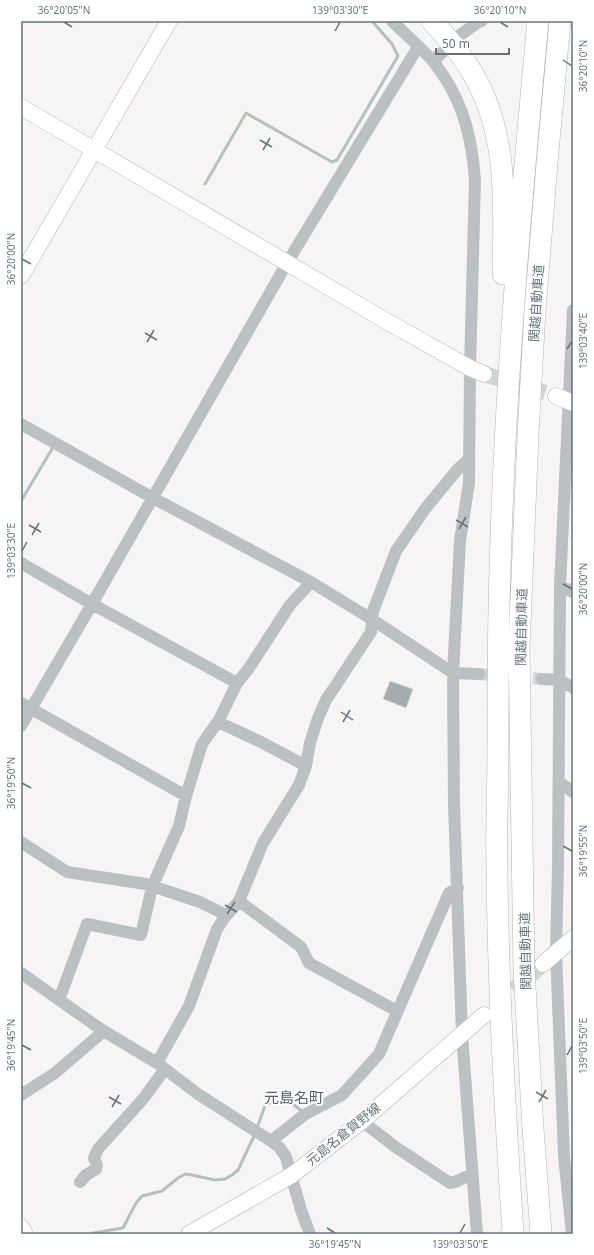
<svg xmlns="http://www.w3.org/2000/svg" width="594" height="1255" font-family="'Noto Sans','Noto Sans JP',sans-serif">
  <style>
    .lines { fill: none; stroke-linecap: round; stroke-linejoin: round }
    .stream { stroke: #b4c1c3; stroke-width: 3 }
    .building { fill: #a3acaf; stroke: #d7d7d5 }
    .street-tunnel { stroke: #d2d5d5; stroke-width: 12; stroke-dasharray: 12 6; stroke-linecap: butt }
    .secondary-tunnel { stroke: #d2d5d5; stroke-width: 16; stroke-dasharray: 16 8; stroke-linecap: butt }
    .secondary-casing { stroke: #adb4b7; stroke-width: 17 }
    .highway-casing { stroke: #b1b5b7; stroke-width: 22 }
    .street { stroke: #bbc0c2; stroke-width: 12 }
    .secondary { stroke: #fff; stroke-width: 16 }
    .highway { stroke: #fff; stroke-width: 21 }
    .ticks { fill: none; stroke: #64757a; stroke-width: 1.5 }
    .labels { text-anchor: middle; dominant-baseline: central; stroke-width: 4; stroke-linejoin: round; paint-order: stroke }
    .street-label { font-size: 13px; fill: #64757a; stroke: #fff }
    .quarter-label { font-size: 15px; fill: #556266; stroke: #fff }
    .neatline { fill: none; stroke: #64757a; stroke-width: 1.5 }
    .ticks-label { font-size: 10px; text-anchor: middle; fill: #64757a }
  </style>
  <rect width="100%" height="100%" fill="#f6f5f3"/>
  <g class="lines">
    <path class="stream" d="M205 184 246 113 332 162 337 160 398 56 392 44 372 21
      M21 501 52 449
      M257 1128 266 1103H273L284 1097 303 1112H304
      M92 1234 93 1233 123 1228 136 1203 142 1196 162 1191 178 1178 185 1174 192 1175 215 1180 225 1179 232 1175 238 1170 255 1134"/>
  </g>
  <path class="building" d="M390 681 413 689 406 708 383 699Z"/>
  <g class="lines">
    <path class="street-tunnel" d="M479 674 542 679"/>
    <path class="secondary-tunnel" d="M484 374 556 396
      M495 1006 543 964"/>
    <defs>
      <path id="secondary" d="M21 107 388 322 470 368 484 374
        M21 276 169 21
        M556 396 573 403
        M543 964 573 938
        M21 1227 25 1234
        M189 1234 292 1175 362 1121 484 1015"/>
      <path id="highway" d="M432 21C447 37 462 55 473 74 509 135 504 206 503 274
        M513 1234C505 1112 498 990 497 868 496 827 498 787 498 746 498 687 498 628 500 569 505 386 521 203 538 21
        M541 1234 533 1129 524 969 519 647 528 435 535 310 547 163 560 21"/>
    </defs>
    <use href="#secondary" class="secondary-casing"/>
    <use href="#highway" class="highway-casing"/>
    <path class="street" d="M392 21C405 34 419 46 432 60 436 64 439 70 443 75 465 108 472 141 475 180L470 368 469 483 460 541 453 673 454 803 462 1035 477 1234
      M460 35 477 23 482 21
      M433 61 444 51
      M21 424 153 498 311 582 373 620 453 673 479 674
      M21 563 92 604 237 683
      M560 586 573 592
      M542 679 560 680 573 688
      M21 703 186 796
      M218 722 261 742 306 766
      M21 726 92 604 287 263 418 47
      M559 782 573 792
      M21 842 67 872 146 884 200 902 220 912 225 917
      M239 901 301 947 309 963 397 1011
      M21 973 102 1030 157 1063 198 1094 271 1141 279 1147 286 1157 301 1210 310 1234
      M59 1000 87 924 141 935 152 887 179 826 186 796 202 744 219 720 237 683 249 668 290 605 311 582
      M157 1063 189 1006 217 929 225 917 239 901 263 843 299 785 306 766 310 743 318 718 326 700 371 632 373 611 396 551 425 509 457 470 469 459
      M21 1095 55 1073 98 1036 102 1030
      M362 1121 394 1146 450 1183 455 1182 472 1174
      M271 1141 304 1115 342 1095 379 1054 449 893 458 888
      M80 1182 86 1175 96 1169 97 1165 94 1158 98 1149 143 1099 165 1069
      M572 1234 564 1156 556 952 558 866 560 586 573 310"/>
    <use href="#secondary" class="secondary"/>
    <use href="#highway" class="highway"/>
  </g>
  <path class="ticks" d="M64 22 72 27M500 22 508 27M335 31 340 22M563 60 572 66M260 140 272 147M263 150 270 138M22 259 31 264M145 333 157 340M147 342 154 330M567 349 572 341M456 520 468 527M29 525 41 532M459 529 466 517M32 535 39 523M22 551 27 542M563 584 572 589M341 712 353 720M343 722 350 710M22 783 31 788M563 846 572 851M225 905 237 912M227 914 235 902M22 1045 31 1050M567 1055 572 1046M536 1092 548 1099M109 1097 121 1104M539 1102 546 1090M112 1107 119 1095M327 1228 335 1233M460 1233 465 1224"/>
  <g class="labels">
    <g class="street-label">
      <text transform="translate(536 303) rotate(-86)">関越自動車道</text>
      <text transform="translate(521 627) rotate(-89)">関越自動車道</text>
      <text transform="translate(525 951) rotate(-91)">関越自動車道</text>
      <text transform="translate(343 1134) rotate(-39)">元島名倉賀野線</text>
    </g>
    <g class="quarter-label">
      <text x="294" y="1097">元島名町</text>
    </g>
  </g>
  <rect width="594" height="1255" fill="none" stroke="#ffffff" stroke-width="44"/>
  <path d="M436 48v6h73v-6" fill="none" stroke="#64757a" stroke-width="2"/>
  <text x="442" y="48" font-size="12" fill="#64757a" stroke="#ffffff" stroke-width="3" paint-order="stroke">50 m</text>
  <rect x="22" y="22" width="550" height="1211" class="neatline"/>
  <g class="ticks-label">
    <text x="64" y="14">36°20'05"N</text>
    <text x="340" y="14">139°03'30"E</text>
    <text x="500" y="14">36°20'10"N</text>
    <text transform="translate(583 66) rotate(-90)" y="4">36°20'10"N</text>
    <text transform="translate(11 259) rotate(-90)" y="4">36°20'00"N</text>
    <text transform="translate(583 341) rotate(-90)" y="4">139°03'40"E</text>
    <text transform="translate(11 551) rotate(-90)" y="4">139°03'30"E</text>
    <text transform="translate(583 589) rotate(-90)" y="4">36°20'00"N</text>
    <text transform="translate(11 783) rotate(-90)" y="4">36°19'50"N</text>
    <text transform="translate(583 851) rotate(-90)" y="4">36°19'55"N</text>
    <text transform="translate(11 1045) rotate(-90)" y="4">36°19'45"N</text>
    <text transform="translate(583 1046) rotate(-90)" y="4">139°03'50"E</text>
    <text x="335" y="1248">36°19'45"N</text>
    <text x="460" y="1248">139°03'50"E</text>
  </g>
</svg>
